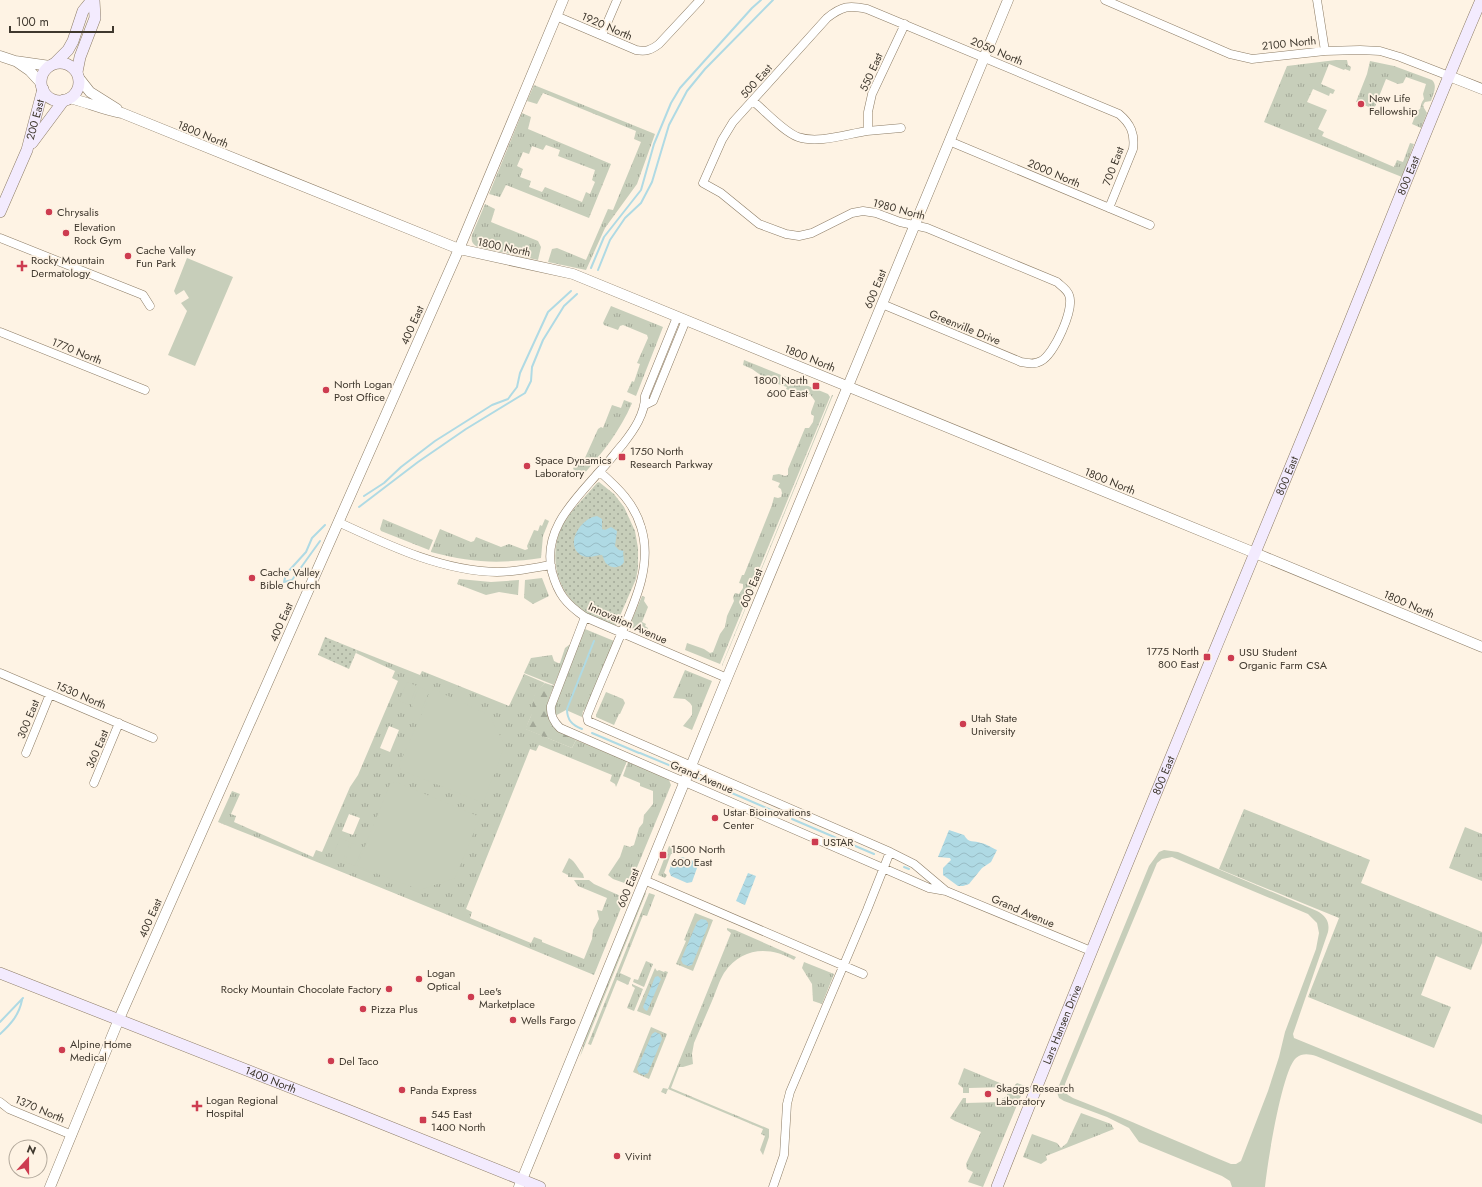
<svg xmlns="http://www.w3.org/2000/svg" width="1482" height="1187" font-family="Jost,sans-serif">
  <style>
    .grass { fill: url(#grass-tufts); fill-rule: evenodd }
    .forest { fill: url(#forest-firs) }
    .park { fill: url(#park-dots) }
    .pitch { fill: #c7ceba; fill-rule: evenodd }
    .water { fill: url(#water-waves) }
    .lines { fill: none; stroke-linecap: round; stroke-linejoin: round }
    .stream { stroke: #afdae4; stroke-width: 2 }
    .minor-casing { stroke: #8c7c65; stroke-width: 9 }
    .tertiary-casing { stroke: #8c7c65; stroke-width: 11 }
    .secondary-casing { stroke: #8c7c65; stroke-width: 12 }
    .minor { stroke: #fff; stroke-width: 8 }
    .tertiary { stroke: #fff; stroke-width: 10 }
    .secondary { stroke: #f3ebfe; stroke-width: 11 }
    .poi-dot { fill: #cd3c50; stroke: #fef3e4; stroke-width: 1.5 }
    .labels { text-anchor: middle; dominant-baseline: central; stroke-width: 3.5; stroke-linejoin: round; paint-order: stroke }
    .street-label { font-size: 11px; fill: #3f382e; stroke: #fef3e4 }
    .poi-label { font-size: 11px; fill: #3f382e; stroke: #fef3e4; text-anchor: start }
  </style>
  <defs>
    <pattern id="grass-tufts" width="24" height="20" patternUnits="userSpaceOnUse"><rect width="24" height="20" fill="#c7ceba"/><path d="M3 7l-1-3M5 7V3M7 7l1-3M15 17l-1-3M17 17v-4M19 17l1-3" fill="none" stroke="#a3a898"/></pattern>
    <pattern id="forest-firs" width="22" height="20" patternUnits="userSpaceOnUse"><rect width="22" height="20" fill="#c7ceba"/><path d="M5 1l3.5 6h-7zM16 11l3.5 6h-7z" fill="#a3a898"/></pattern>
    <pattern id="park-dots" width="8" height="8" patternUnits="userSpaceOnUse"><rect width="8" height="8" fill="#c7ceba"/><path d="M2 2h.1M6 6h.1" fill="none" stroke="#a3a898" stroke-width="1.8" stroke-linecap="round"/></pattern>
    <pattern id="water-waves" width="16" height="10" patternUnits="userSpaceOnUse"><rect width="16" height="10" fill="#afdae4"/><path d="M0 5q4-4 8 0t8 0" fill="none" stroke="#98bcc4"/></pattern>
  </defs>
  <rect width="100%" height="100%" fill="#fef3e4"/>
  <path class="grass" d="M1336 60H1347L1348 65 1351 67 1350 71 1345 69 1344 70 1329 64 1321 84 1335 90 1333 94 1330 93 1329 96 1313 89 1307 102 1327 110 1318 129 1324 132 1322 136 1394 167 1397 160 1403 162 1410 143 1414 144 1402 177 1264 122 1287 66Z
    M1370 61 1394 66 1432 80C1438 86 1433 94 1431 101L1425 102 1423 105 1424 108 1427 113 1421 128 1412 124 1417 111 1420 109 1422 102 1424 99 1423 94 1426 84 1406 77 1403 83 1398 84 1386 79 1374 109 1356 102 1367 74Z
    M534 85 655 134 637 184 605 228 586 270 548 262 552 249 557 248 586 260 608 209 613 210 641 142 634 139 636 131 543 93 537 104 527 101Z
    M522 113 531 117 528 129 611 164 589 218 506 185 500 197 489 194ZM546 145 560 150 558 156 595 170 592 180 595 182 590 194 586 192 582 202 545 187 542 192 529 187 531 181 520 177 523 169 517 166 523 152 529 154 532 146 543 150Z
    M485 204 495 209 491 222 538 241 541 247 538 260 478 247C472 244 471 241 472 235Z
    M611 306 663 327 636 396 627 392 632 381 634 382 640 364 637 363 648 338 647 335 623 325 620 326 618 330 604 325 603 323Z
    M744 360 828 394 830 397 720 664 685 650 687 643 704 649 710 653 713 652 720 634 725 627 727 616 734 601 733 597 735 593 739 594 743 588V584L739 583 742 575H744L772 505 774 497 778 498 781 497 782 493 781 489 778 487 780 483 772 480 773 475 779 474 785 476 788 475V469L805 428H809L813 422 814 416 811 414V412L815 401 810 394 803 396 786 389 787 387 769 381 752 369 743 365Z
    M832 395H833L722 666V665Z
    M624 400 632 403C620 431 603 452 583 475L573 469 575 465 572 463 574 457 584 460 598 429 601 427 603 428 612 405 621 408Z
    M383 519 433 540 429 550 381 531 380 529Z
    M545 519 549 521 543 536 541 558C499 564 472 563 431 552V551L440 529 471 542 474 541 476 537 501 547 509 544 525 550 528 549 527 546 534 530 538 531 540 525 542 526Z
    M542 578 549 596 533 604 524 598 525 580Z
    M459 579 491 582 519 580 518 595 499 592 486 595 457 584Z
    M642 596 645 597 644 601 648 607 642 622 646 624 645 626 648 628V631L651 633 650 635 629 627Z
    M585 629 614 641 587 708 583 711 582 717 566 710 555 716 554 708 555 701Z
    M569 645H571L554 685 524 673 531 658 552 655 554 661 558 663H560L565 648Z
    M357 650 420 675 422 671 509 706 524 674 545 683C530 697 536 696 532 714 530 719 527 724 526 729L572 748 576 740 627 761 616 787 615 784 610 781 612 775 539 745 536 751 530 749 466 909 472 912 470 918 531 943 534 937 542 940V942L584 959 592 939 593 930 599 919 597 910 602 911 607 898 578 886 574 880H589L594 884 625 898 594 975C469 923 344 873 218 822L232 791 240 794 231 814 236 816 234 822 313 857 316 850 322 852 350 787 358 775 398 681 392 678 395 671 358 654 356 653ZM389 726 399 730 390 752 380 748ZM349 814 360 818 353 835 342 831Z
    M685 670 712 681 692 730 683 726 692 715V706L690 703 685 699 673 698Z
    M606 692 623 699 625 703 620 714H619L614 725 596 717V715Z
    M628 762 664 777 669 780 671 785 633 877 631 880 630 885 613 879 608 875 620 857 624 845 630 847 634 845 639 828 643 823 644 815 653 804V791L640 786V783L623 776Z
    M1244 809 1370 860 1361 883 1482 932V943L1471 970 1436 956 1421 995 1451 1007 1434 1048 1308 997 1339 918 1219 869Z
    M1465 827 1482 834V881L1449 868Z
    M669 846 679 851 678 854H671L664 873 667 875 665 878 658 875Z
    M569 858C576 862 577 868 583 874L584 878 568 877V875L562 872Z
    M645 892 646 893 580 1057 585 1039Z
    M649 893 655 895 647 916 643 915 620 973 631 978 628 985 617 980 591 1045 588 1044Z
    M695 913 713 920 693 971 676 964 686 941 684 940Z
    M727 928 735 930 796 957 794 960C769 946 742 947 724 973 719 981 716 992 712 1001 706 1015 700 1029 694 1043L692 1054 693 1064 683 1067H679L671 1088 769 1129V1137L763 1155 760 1150 765 1136 761 1134 763 1129 668 1089 666 1094 661 1092 663 1088 668 1089 731 933 727 930Z
    M646 961 653 964 644 987 633 982 634 979 638 980Z
    M804 962 834 974 822 1004 813 1001 812 984 802 968Z
    M655 968 657 971 659 970 664 972 665 971 668 972 650 1016 637 1011Z
    M632 984 643 989 634 1011 627 1008 635 988 632 986Z
    M651 1027 667 1034 649 1079 633 1072Z
    M964 1068 1012 1088 1017 1083 1025 1086 983 1187 968 1182 973 1172 967 1169 966 1164 981 1132 955 1121 950 1118 963 1098H966V1103L1002 1102V1098H1004L1007 1095 1006 1087 969 1088V1093H963V1088L958 1084Z
    M1081 1113 1111 1124 1114 1129 1046 1156 1047 1160 1041 1164 1023 1157 1032 1134 1057 1143 1061 1148 1067 1143Z"/>
  <path class="forest" d="M545 683 554 686C540 716 548 727 576 740L572 748 525 729 531 716 534 696 536 691Z"/>
  <path class="park" d="M599 482 614 494 624 507 635 531 638 548V568L636 579 616 625C604 625 586 614 578 607 555 587 549 553 562 526 571 510 585 497 597 483Z
    M325 637 357 650 349 669 318 655Z"/>
  <path class="pitch" d="M187 258 233 277 195 366 168 355 187 311 181 303 189 298 184 290 176 295 174 291Z
    M407 682 417 686 409 705 399 701Z
    M419 687 429 692 421 711 411 706Z
    M433 689 489 715 505 745 483 803 401 770 399 765Z
    M396 782 480 817 455 878 420 890 357 866 390 784Z
    M340 838 350 842 343 861 332 857Z
    M352 843 363 847 355 866 345 862Z
    M1164 850 1178 852 1317 911C1326 916 1330 922 1328 932L1293 1034 1294 1038 1482 1115V1124L1316 1056C1309 1054 1302 1053 1296 1058 1282 1070 1267 1165 1265 1187H1232L1230 1181 1222 1176 1139 1142 1129 1128 1107 1117 1064 1101 1059 1098 1057 1092 1058 1088 1149 866 1159 852ZM1172 857 1308 914 1317 923 1319 933 1316 949 1285 1032 1279 1057 1268 1091 1241 1161 1236 1164H1231C1178 1142 1127 1119 1073 1098L1068 1095 1065 1092V1084L1157 863 1162 859Z"/>
  <path class="water" d="M597 516 602 519V529L605 530 611 527 617 531 615 546 619 550 624 551 623 552 624 562C621 568 612 569 607 564 604 562 604 558 602 555 596 555 589 559 583 556 563 547 580 518 597 516Z
    M949 830 964 835C969 844 974 840 981 843 987 844 992 848 997 850L991 862 982 868 969 884 963 886H958L943 875V868L951 860 950 858 938 857Z
    M682 857 696 862 697 868 692 882 687 883 671 876 669 871 673 860Z
    M748 873 756 876 745 905 736 901Z
    M701 919 706 920 708 923V926L692 965 688 966 683 964 681 960 697 922Z
    M658 976 661 979 648 1009 647 1011 645 1010 643 1007 655 977Z
    M655 1032 660 1034 662 1039 648 1073 644 1075 639 1073 637 1069 652 1034Z"/>
  <g class="lines">
    <path class="stream" d="M591 268 604 237 641 190 654 144 671 103 680 88 752 8 761 0
      M598 270 610 240 625 218 641 203 652 182 669 125 687 91 705 69 773 0
      M364 496 384 483 401 467 435 441 492 405 508 399 517 387 520 373 548 312 571 291
      M359 507 418 462 466 429 525 393 531 381 532 367 543 340 564 306 577 294
      M284 582 286 574 306 552 312 538 325 525
      M284 582 292 580 320 541
      M582 729C572 725 567 720 567 709L594 641
      M592 733 639 753
      M640 753 676 768
      M697 778 783 815
      M792 819 874 854
      M904 867 909 869
      M0 1022 23 998
      M0 1034C11 1024 19 1015 22 1000"/>
    <defs>
      <path id="minor" d="M1105 0 1230 54 1252 59 1325 51 1360 50 1380 51 1400 57 1449 76
        M1317 0 1325 51
        M556 16 636 50C646 52 651 50 659 44L700 0
        M602 35 617 0
        M753 101C765 111 784 132 798 137 818 144 847 134 867 131 878 130 890 129 901 128
        M868 131V112L872 94 905 24
        M949 141 1150 225
        M0 238 143 295 150 306
        M882 304 1021 362C1028 363 1034 365 1041 361 1054 354 1075 309 1069 295 1067 289 1061 286 1057 282L927 228 900 222 876 213 863 211 852 213 812 233 799 236 786 234 759 224 721 193 703 183 722 140 733 122 827 18C842 6 849 5 867 9L1119 114C1131 124 1135 134 1133 149L1109 208
        M677 317 645 396C645 414 634 430 623 444 615 453 608 463 599 472 574 501 542 530 552 572 558 594 566 604 585 617L727 678
        M0 332 145 390
        M645 405 653 401 686 320
        M600 472C618 488 634 503 641 527 654 568 631 610 616 646 606 670 596 693 587 716L588 721 890 852 914 864 946 891
        M338 522C388 545 441 571 497 572 515 572 533 568 551 565
        M585 617 551 706C550 716 554 722 560 728L929 888 946 891 1091 951
        M0 673 153 738
        M26 753 50 694
        M94 783 119 723
        M644 880 863 974
        M0 1102 9 1109 72 1135
        M773 1187 784 1155 787 1104 790 1092 867 910 890 852"/>
      <path id="tertiary" d="M0 56 15 61 50 66
        M17 62 30 71 41 83
        M1449 76 1482 89
        M79 78 90 92 117 109
        M69 98C87 102 103 110 122 113L459 249 573 274 1255 553 1482 647
        M50 1187 119 1019 459 249 563 0
        M519 1187 727 678 1008 0"/>
      <g id="secondary">
        <path d="M55 63 68 50 73 41 83 11 92 0"/>
        <circle cx="60" cy="82" r="19"/>
        <path d="M77 72 80 57 95 18 94 0"/>
        <path d="M32 143 64 100"/>
        <path id="s1" d="M0 212 27 150 43 89"/>
        <path id="s2" d="M0 973 348 1110 540 1187"/>
        <path id="s3" d="M997 1187C1097 933 1202 682 1306 429 1365 286 1420 142 1481 0"/>
      </g>
    </defs>
    <use href="#minor" class="minor-casing"/>
    <use href="#tertiary" class="tertiary-casing"/>
    <use href="#secondary" class="secondary-casing"/>
    <use href="#minor" class="minor"/>
    <use href="#tertiary" class="tertiary"/>
    <use href="#secondary" class="secondary"/>
  </g>
  <g class="poi-dot">
    <circle cx="1361" cy="104" r="4"/>
    <circle cx="49" cy="212" r="4"/>
    <circle cx="66" cy="233" r="4"/>
    <circle cx="128" cy="256" r="4"/>
    <path d="M20 260h4v4h4v4h-4v4h-4v-4h-4v-4h4z"/>
    <rect x="812" y="382" width="8" height="8" rx="2"/>
    <circle cx="326" cy="390" r="4"/>
    <rect x="618" y="453" width="8" height="8" rx="2"/>
    <circle cx="527" cy="466" r="4"/>
    <circle cx="252" cy="578" r="4"/>
    <rect x="1203" y="653" width="8" height="8" rx="2"/>
    <circle cx="1231" cy="658" r="4"/>
    <circle cx="963" cy="724" r="4"/>
    <circle cx="715" cy="818" r="4"/>
    <rect x="811" y="838" width="8" height="8" rx="2"/>
    <rect x="659" y="851" width="8" height="8" rx="2"/>
    <circle cx="419" cy="979" r="4"/>
    <circle cx="389" cy="989" r="4"/>
    <circle cx="471" cy="997" r="4"/>
    <circle cx="363" cy="1009" r="4"/>
    <circle cx="513" cy="1020" r="4"/>
    <circle cx="62" cy="1050" r="4"/>
    <circle cx="331" cy="1061" r="4"/>
    <circle cx="402" cy="1090" r="4"/>
    <circle cx="988" cy="1094" r="4"/>
    <path d="M195 1100h4v4h4v4h-4v4h-4v-4h-4v-4h4z"/>
    <rect x="419" y="1116" width="8" height="8" rx="2"/>
    <circle cx="617" cy="1156" r="4"/>
  </g>
  <g class="labels">
    <g class="street-label">
      <text transform="translate(607 26) rotate(23)">1920 North</text>
      <text transform="translate(1289 43) rotate(-6)">2100 North</text>
      <text transform="translate(997 51) rotate(23)">2050 North</text>
      <text transform="translate(871 72) rotate(-66)">550 East</text>
      <text transform="translate(756 81) rotate(-48)">500 East</text>
      <text stroke="none"><textPath href="#s1" startOffset="99">200 East</textPath></text>
      <text transform="translate(203 134) rotate(22)">1800 North</text>
      <text transform="translate(1113 166) rotate(-69)">700 East</text>
      <text transform="translate(1054 173) rotate(23)">2000 North</text>
      <text stroke="none"><textPath href="#s3" startOffset="1092">800 East</textPath></text>
      <text transform="translate(899 209) rotate(15)">1980 North</text>
      <text transform="translate(504 247) rotate(12)">1800 North</text>
      <text transform="translate(875 289) rotate(-68)">600 East</text>
      <text transform="translate(412 325) rotate(-66)">400 East</text>
      <text transform="translate(965 327) rotate(22)">Greenville Drive</text>
      <text transform="translate(77 351) rotate(22)">1770 North</text>
      <text transform="translate(810 358) rotate(22)">1800 North</text>
      <text stroke="none"><textPath href="#s3" startOffset="768">800 East</textPath></text>
      <text transform="translate(1110 481) rotate(22)">1800 North</text>
      <text transform="translate(751 588) rotate(-67)">600 East</text>
      <text transform="translate(1409 604) rotate(23)">1800 North</text>
      <text transform="translate(281 622) rotate(-66)">400 East</text>
      <text transform="translate(628 623) rotate(24)">Innovation Avenue</text>
      <text transform="translate(81 695) rotate(23)">1530 North</text>
      <text transform="translate(28 719) rotate(-68)">300 East</text>
      <text transform="translate(97 749) rotate(-67)">360 East</text>
      <text stroke="none"><textPath href="#s3" startOffset="444">800 East</textPath></text>
      <text transform="translate(702 777) rotate(23)">Grand Avenue</text>
      <text transform="translate(628 888) rotate(-68)">600 East</text>
      <text transform="translate(1023 911) rotate(23)">Grand Avenue</text>
      <text transform="translate(150 918) rotate(-66)">400 East</text>
      <text stroke="none"><textPath href="#s3" startOffset="175">Lars Hansen Drive</textPath></text>
      <text stroke="none"><textPath href="#s2" startOffset="291">1400 North</textPath></text>
      <text transform="translate(40 1109) rotate(23)">1370 North</text>
    </g>
    <g class="poi-label">
      <text x="1369" y="98">New Life<tspan x="1369" dy="13">Fellowship</tspan></text>
      <text x="57" y="212">Chrysalis</text>
      <text x="74" y="227">Elevation<tspan x="74" dy="13">Rock Gym</tspan></text>
      <text x="136" y="250">Cache Valley<tspan x="136" dy="13">Fun Park</tspan></text>
      <text x="31" y="260">Rocky Mountain<tspan x="31" dy="13">Dermatology</tspan></text>
      <text x="808" y="380" text-anchor="end">1800 North<tspan x="808" dy="13">600 East</tspan></text>
      <text x="334" y="384">North Logan<tspan x="334" dy="13">Post Office</tspan></text>
      <text x="630" y="451">1750 North<tspan x="630" dy="13">Research Parkway</tspan></text>
      <text x="535" y="460">Space Dynamics<tspan x="535" dy="13">Laboratory</tspan></text>
      <text x="260" y="572">Cache Valley<tspan x="260" dy="13">Bible Church</tspan></text>
      <text x="1199" y="651" text-anchor="end">1775 North<tspan x="1199" dy="13">800 East</tspan></text>
      <text x="1239" y="652">USU Student<tspan x="1239" dy="13">Organic Farm CSA</tspan></text>
      <text x="971" y="718">Utah State<tspan x="971" dy="13">University</tspan></text>
      <text x="723" y="812">Ustar Bioinovations<tspan x="723" dy="13">Center</tspan></text>
      <text x="823" y="842">USTAR</text>
      <text x="671" y="849">1500 North<tspan x="671" dy="13">600 East</tspan></text>
      <text x="427" y="973">Logan<tspan x="427" dy="13">Optical</tspan></text>
      <text x="381" y="989" text-anchor="end">Rocky Mountain Chocolate Factory</text>
      <text x="479" y="991">Lee's<tspan x="479" dy="13">Marketplace</tspan></text>
      <text x="371" y="1009">Pizza Plus</text>
      <text x="521" y="1020">Wells Fargo</text>
      <text x="70" y="1044">Alpine Home<tspan x="70" dy="13">Medical</tspan></text>
      <text x="339" y="1061">Del Taco</text>
      <text x="996" y="1088">Skaggs Research<tspan x="996" dy="13">Laboratory</tspan></text>
      <text x="410" y="1090">Panda Express</text>
      <text x="206" y="1100">Logan Regional<tspan x="206" dy="13">Hospital</tspan></text>
      <text x="431" y="1114">545 East<tspan x="431" dy="13">1400 North</tspan></text>
      <text x="625" y="1156">Vivint</text>
    </g>
  </g>
  <g transform="translate(28 1159) rotate(21)"><circle r="19" fill="#fef3e4" stroke="#b2a89b"/>
  <path d="M0-3L7 15L0 10L-7 15Z" fill="#cd3c50"/>
  <text y="-6" font-size="11" font-weight="bold" text-anchor="middle" fill="#3f382e">N</text>
  </g>
  <path d="M10 26v6h103v-6" fill="none" stroke="#3f382e" stroke-width="2"/>
  <text x="16" y="26" font-size="12" fill="#3f382e" stroke="#fef3e4" stroke-width="3" paint-order="stroke">100 m</text>
</svg>
